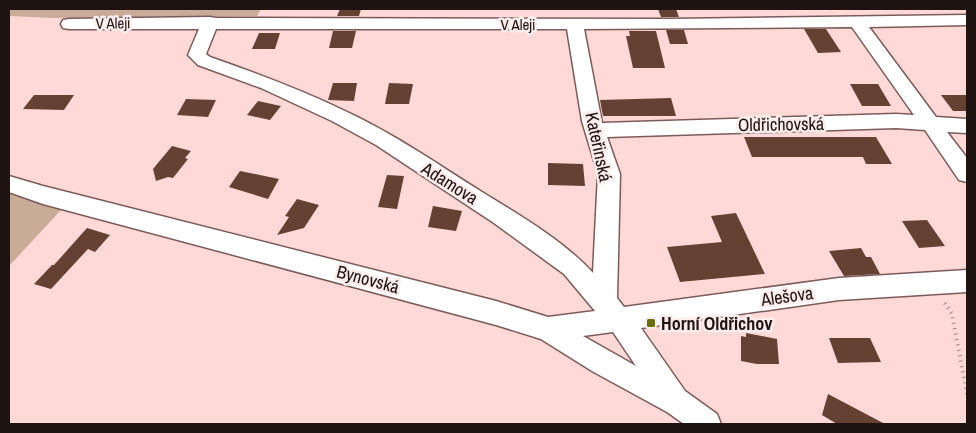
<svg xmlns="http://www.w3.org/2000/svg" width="976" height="433" font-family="'Archivo Narrow',sans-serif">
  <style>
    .green { fill: #c9ac97 }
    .building { fill: #654134 }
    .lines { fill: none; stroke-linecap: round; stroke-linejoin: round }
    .minor-casing { stroke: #7b5b5a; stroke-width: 3 }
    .path { stroke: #a28685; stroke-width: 4; stroke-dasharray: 1 4.5; stroke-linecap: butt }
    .minor { fill: #fff; fill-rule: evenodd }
    .poi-dot { fill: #6a6e13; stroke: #fcedec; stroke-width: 2 }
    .labels { text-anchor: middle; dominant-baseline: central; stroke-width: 5; stroke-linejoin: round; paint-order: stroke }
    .far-street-label { font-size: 15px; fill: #1f1312; stroke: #fcedec }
    .street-label { font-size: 18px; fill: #1f1312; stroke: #fcedec }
    .poi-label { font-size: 18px; font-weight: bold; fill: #1f1312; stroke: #fcedec; text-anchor: start }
  </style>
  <rect width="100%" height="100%" fill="#ffd9d7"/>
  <path class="green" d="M9 9H261L257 16 55 18 9 16Z
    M9 191 62 209 9 266Z"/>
  <path class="building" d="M340 9H361L359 16H337Z
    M658 9H676L679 17H661Z
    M804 29H826L841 52 818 53Z
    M666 30H684L688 44H670Z
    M333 31H356L352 48H329Z
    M629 31H656L665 68H633L626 36H630Z
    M259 33H280L275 49H252Z
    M333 83H357L354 101 328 100Z
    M389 83 413 84 409 104H385Z
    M850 84H878L891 106H862Z
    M34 95H74L64 110 23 109Z
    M941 95H967V111H953Z
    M671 98 676 116H603L600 100Z
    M186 99 216 100 208 117 177 115Z
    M258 101 281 106 270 120 247 115Z
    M744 137H876L892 164H866L863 157H752Z
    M172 146 191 151 185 158 188 159 173 178 168 177 156 181 153 169Z
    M548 163 583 164 585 186 548 185Z
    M240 171 279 179 268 199 229 187Z
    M387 175 404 176 397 209 378 207Z
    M297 199 319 205 304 228 277 235 289 217 285 216Z
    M433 206 462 211 456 231 428 227Z
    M736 213 765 274 680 282 667 247 722 242 711 216Z
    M927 220 945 246 919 248 902 221Z
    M87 228 110 235 95 252 88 249 51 289 34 284 52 265H54Z
    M861 248 866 257H871L880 274 844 276 829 251Z
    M746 333 777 339 779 364H757L741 361V336L746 337Z
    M829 338H870L881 362 838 363Z
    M828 394 885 424H837L822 415Z"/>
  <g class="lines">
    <defs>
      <path id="minor" d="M967 15V25L869 27 936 117 967 119V133L947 132 967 158V182L959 180 925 130 896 128 607 137 620 174 617 298 624 307 839 278 967 270V292L839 300 641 328 685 391 717 414 721 424H684L667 412 592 371 541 339 496 325 43 204 9 192V176L43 186 496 301 548 317 595 311 564 274 494 223 376 145 332 121 261 88 198 65 188 55 199 29H69L63 28 61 24 63 20 69 19 210 17 216 18 672 19ZM852 27 914 115 896 114 602 123 584 29ZM216 29H567L582 121 598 174 593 273C564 241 519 215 482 192 437 164 393 133 345 111 301 90 256 73 210 57L206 54ZM613 332 636 366 583 336Z"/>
    </defs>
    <use href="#minor" class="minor-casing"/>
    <path class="path" d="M945 303 952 314 967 394"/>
    <use href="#minor" class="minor"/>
  </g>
  <rect class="poi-dot" x="646" y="318" width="10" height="10" rx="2.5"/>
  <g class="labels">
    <g class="far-street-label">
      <text transform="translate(113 23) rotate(-1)">V Aleji</text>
      <text x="518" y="24">V Aleji</text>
    </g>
    <g class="street-label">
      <text transform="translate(781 124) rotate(-1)">Oldřichovská</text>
      <text transform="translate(599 147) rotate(78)">Kateřinská</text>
      <text transform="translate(450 183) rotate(32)">Adamova</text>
      <text transform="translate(368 279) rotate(15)">Bynovská</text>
      <text transform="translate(787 296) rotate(-8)">Alešova</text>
    </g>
    <g class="poi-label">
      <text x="661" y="323">Horní Oldřichov</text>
    </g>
  </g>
  <rect width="976" height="433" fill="none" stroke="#1f1312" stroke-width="20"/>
</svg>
